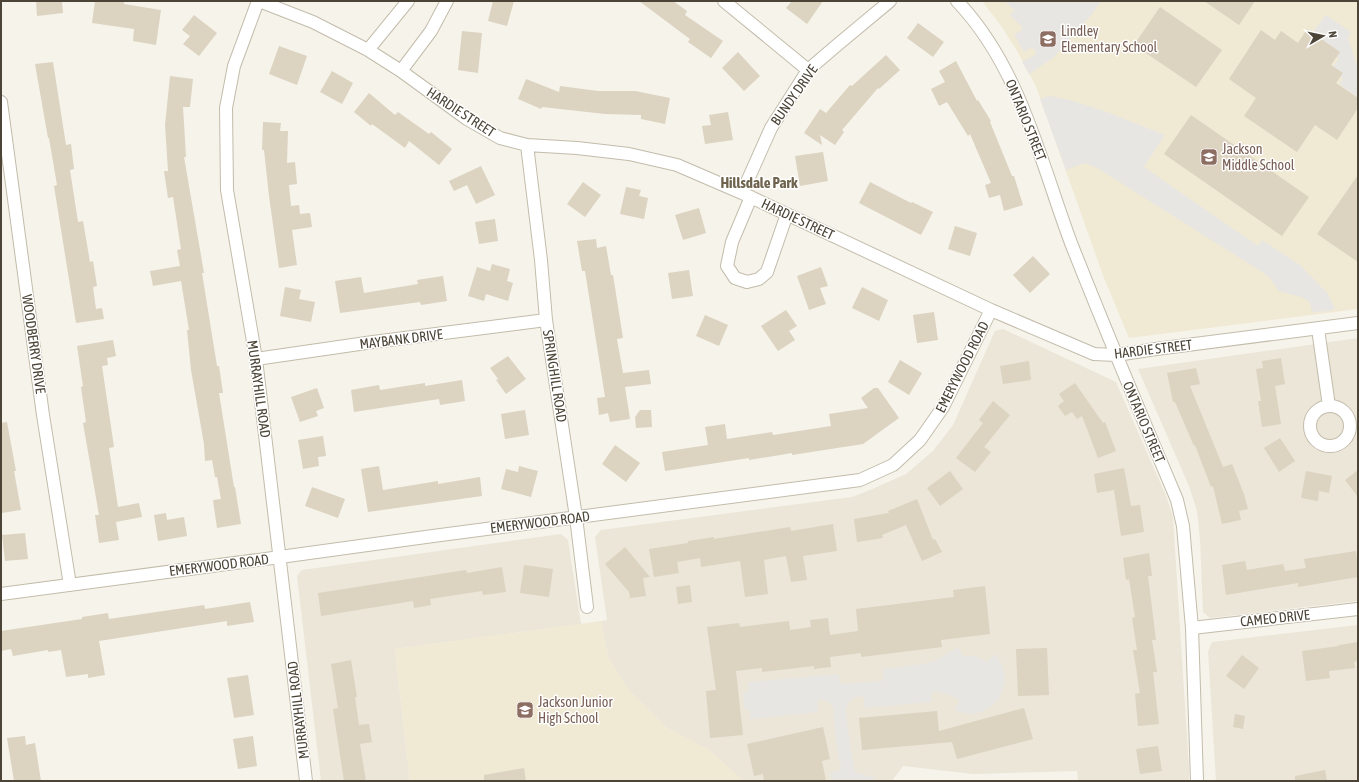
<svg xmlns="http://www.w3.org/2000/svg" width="1359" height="782" font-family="'Asap Condensed',sans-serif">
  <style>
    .residential { fill: #ebe6d8 }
    .education { fill: #f0e9d3 }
    .parking { fill: #e8e6e2 }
    .building { fill: #dcd3c1 }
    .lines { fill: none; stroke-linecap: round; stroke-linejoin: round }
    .street-casing { stroke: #c3bcab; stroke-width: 14 }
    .street { stroke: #fff; stroke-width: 12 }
    .labels { text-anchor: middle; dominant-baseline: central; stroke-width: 3; stroke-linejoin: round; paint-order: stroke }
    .education-label { font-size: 14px; fill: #785e54; stroke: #fff; text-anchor: start }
    .street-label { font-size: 14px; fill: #4b4437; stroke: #fff }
    .neighbourhood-label { font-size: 15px; font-weight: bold; fill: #6f634d; stroke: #fff }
  </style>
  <rect width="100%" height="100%" fill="#f6f3ea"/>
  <path class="residential" d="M1003 329 1116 382 1167 498 1173 517 1189 769V781H1078L1077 771 973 774 903 766 892 781H743L709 750 667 728 630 692 608 657 601 621 607 620 595 537 601 530 852 497 870 490 906 474 933 451 953 425 995 331Z
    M1358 338V601L1210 618 1203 612 1200 540 1197 511 1189 486 1138 369Z
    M561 534 568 540 581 624 395 649 410 781H321L297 576 302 570Z
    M1358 625V781H1216L1208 651 1212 642Z"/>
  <path class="education" d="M982 1H1358V309L1129 338 1104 278 1035 84 1017 51 1002 27Z
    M601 621 608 657 630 692 667 728 709 750 743 781H410L395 649Z"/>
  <path class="parking" d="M1004 1H1101L1093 13 1053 58 1029 74 1022 62 1035 55 1036 52 1034 49 1031 48 1024 52 1014 35 1022 30V27L1010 15 1014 10Z
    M1326 15 1351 32 1348 38 1358 68V98L1339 84 1343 79 1331 70 1339 58 1309 37Z
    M1050 96 1070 100 1107 112 1165 135 1144 167 1258 246 1262 240 1300 265 1327 293 1335 308 1330 311 1312 312 1310 303 1304 298 1279 291 1269 277 1262 272 1097 168 1085 163 1066 170 1040 99Z
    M958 647 963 656H975L985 661H988L994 654 998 658 1003 667 1005 679 1002 691 998 700 990 707 981 712 972 714 963 713 955 710 959 701 958 699 946 694 934 691 932 693 931 702 865 708 864 699 862 696 855 697 848 703 846 710 850 747 855 772 875 778 874 781H832L830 773 840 770 841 768 837 748 833 707 830 703 824 700H819L817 703 818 712 751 719 750 711 744 708 743 693 747 692 748 690V682L839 674 840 684 882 681 884 679 882 669 924 664 937 660Z"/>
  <path class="building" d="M36 1H62L63 13 37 16Z
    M95 1H119L124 2V4L161 10 156 45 133 41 134 29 92 23Z
    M493 1H514L507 26 488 21Z
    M639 1H673L687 11 685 15 723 41 711 58 688 42 690 39Z
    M792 1H823L807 24 786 8Z
    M1204 1H1255L1239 25Z
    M1160 7 1222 50 1196 87 1134 45Z
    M194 15 217 33 199 56 183 44 190 36 182 30Z
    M918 23 944 42 933 57 907 38Z
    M1307 29 1340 52 1331 65 1343 73 1336 83 1358 98V108L1337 140 1315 125 1297 152 1244 116 1256 98 1229 79 1261 30 1275 40 1281 31 1298 43Z
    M462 31 482 33 478 73 458 70Z
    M279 46 307 56 297 85 269 74Z
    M738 52 760 76 744 91 722 68Z
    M886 55 900 70 879 89 878 88 842 130 844 132 835 145 820 135 822 145 804 133 820 109 826 113 850 85 852 86Z
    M956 61 977 101 978 100 991 121 990 122 1012 176H1014L1023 205 1004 211 1000 195 989 198 985 185 991 183 970 134 968 136 947 102 939 106 931 89 945 82 939 71Z
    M53 62 66 145 71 144 74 169 70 170 78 222 83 221 90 262 93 261 97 286 93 287 96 309 102 308 104 319 76 323 54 186 57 185 49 138H48L35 64Z
    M332 71 353 83 342 104 320 92Z
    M170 76 193 79 190 107H183L186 157H184L204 273H202L217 366H219L223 393H219L234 487H235L241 524 217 528 213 500 221 499 217 477H215L212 460 205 461 204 444 191 370 187 330H189L181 281 153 286 150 271 180 266 177 250 181 249 173 197 168 198 164 171H168L165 125Z
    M526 79 559 92 560 86 598 91H635L670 98 665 124 641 119V115L605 114 542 107 541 109 518 99Z
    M369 93 395 115 398 112 429 134 431 132 452 149 439 165 409 141 405 148 372 124 371 126 354 112Z
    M728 112 733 140 705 144 702 126 711 125 709 115Z
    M1191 115 1309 197 1282 236 1164 154Z
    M263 122 281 123 280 131H288L287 163 295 162 297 184 289 185 291 206 299 205 300 214 310 213 312 227 292 230 297 265 279 268 269 196 264 150H262Z
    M823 152 828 181 800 186 795 156Z
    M481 166 495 195 476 204 467 185 454 191 449 181Z
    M1358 175V262L1317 234Z
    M583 182 601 195 585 217 567 204Z
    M870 182 911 203 912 202 933 212 921 235 859 203Z
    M626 187 641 190 639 196 648 198 644 219 620 214Z
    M699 208 706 233 683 240 675 215Z
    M495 219 498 241 479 244 475 222Z
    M955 226 977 233 970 256 948 249Z
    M596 239 597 248 606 246 611 275H613L623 338 617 339 623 373 649 370 651 384 625 387 630 419 610 422 608 413 599 415 597 398 605 397 585 271H582L577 241Z
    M1033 256 1050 274 1030 293 1013 275Z
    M492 264 510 269 507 281 513 283 508 301 486 294 484 301 468 296 477 267 490 271Z
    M821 267 828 286 820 288 826 304 809 310 797 276Z
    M689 270 693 296 672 299 668 273Z
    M443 276 447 301 421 305 420 302 340 313 335 281 361 277 364 293 418 284 417 280Z
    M285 287 301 290 299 299 315 302 311 322 280 316Z
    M862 287 888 300 879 321 852 308Z
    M786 310 797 326 789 331 795 340 778 351 761 326Z
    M934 312 938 340 917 343 913 315Z
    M705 315 728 325 719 346 696 336Z
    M113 340 116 356 107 358 108 365 102 366 114 447 109 448 118 507 139 503 142 517 116 522 119 540 99 543 95 515H99L83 423 86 422 81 387 83 386 77 346Z
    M508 356 526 379 506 394 496 380 498 379 490 368Z
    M1281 358 1285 384 1275 386 1281 424 1262 427 1258 401H1261L1256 369 1263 368 1262 361Z
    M900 360 922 373 909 395 888 382Z
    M1029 361 1031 380 1003 384 1000 366Z
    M1196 368 1200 384 1190 386 1223 467 1232 464 1244 494 1248 509 1239 511 1241 520 1222 524 1213 486 1211 487 1195 445 1194 446 1175 402H1173L1167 373Z
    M462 380 465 401 440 405 439 399 354 412 351 390 379 385 380 390 425 383V386Z
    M1075 383 1103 423 1105 422 1116 451 1098 458 1082 416 1077 419 1072 412 1065 416 1058 406 1064 401 1059 394Z
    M317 388 324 408 316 411 318 416 300 422 291 397Z
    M874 388H878L899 418 863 444 792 455V453L749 460V458L665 471 662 452 708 445 705 427 725 424 727 439 772 432 773 435 831 426 829 414 868 408 861 398Z
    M993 401 1010 415 984 447 991 452 975 472 956 458 983 423 979 420Z
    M525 410 529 435 505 439 501 414Z
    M640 410H651L652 427 636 428 635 417Z
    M7 422 16 471H14L21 510 2 513 1 506V423Z
    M323 436 326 456 318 457 319 466 303 469 298 440Z
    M1280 438 1295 461 1279 472 1264 448Z
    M615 445 640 463 626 482 602 464Z
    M379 466 383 490 438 481V484L480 477 482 496 368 512 361 469Z
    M519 466 538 471 531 497 501 489 506 469 518 472Z
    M1124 468 1131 506 1140 505 1144 532 1121 536 1114 490 1097 493 1094 474Z
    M1358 470V497L1345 480Z
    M950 471 963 489 940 506 927 488Z
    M1306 471 1332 476 1329 493 1319 491 1318 501 1301 498Z
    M312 487 345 499 338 518 305 506Z
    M917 499 933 540 935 539 942 552 922 561 906 525 882 535 883 538 857 542 854 519 889 513 888 511Z
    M166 513 167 520 184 517 187 536 158 541 154 515Z
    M833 524 837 551 803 556 807 580 791 582 786 556 764 560 768 594 745 597 740 561 701 567 700 558 677 562 679 573 654 577 649 549 688 543V541L714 537V539L790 527 791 531Z
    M25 533 28 559 5 561 2 535Z
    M625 547 650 577 643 578 646 596 630 598 629 592 605 564Z
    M1356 551 1358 567V577L1298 587V583L1226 595 1222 565 1245 561 1247 570 1283 564 1285 571 1306 568 1304 559Z
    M1149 553 1152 576H1148L1156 640H1152L1157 672H1153L1159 724 1138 726 1135 694 1140 693 1133 650H1137L1132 618 1135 617 1129 579 1126 580 1123 558Z
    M524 565 553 569 549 597 520 593Z
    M502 567 506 592 483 595 482 591 430 599 431 605 414 608 413 601 321 616 318 593 466 570 467 573Z
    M690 585 692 602 678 604 676 587Z
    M985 586 990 634 941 640 942 647 861 657V653L830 657 831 667 814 669V666L762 672V668L736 671 743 735 710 738 706 691 716 690 707 627 739 623 740 627 789 621 790 630 811 627 810 620 828 618 830 635 858 631 856 609 954 597 953 590Z
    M250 602 254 622 227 626V621L99 641 105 675 88 678V674L66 677 61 650 48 652V650L13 656 11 649 1 651V631L82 619V617L108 613 109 619 204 605 205 609Z
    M1358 642V661L1354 662 1355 668 1329 671 1330 678 1306 681 1302 651 1339 646V645Z
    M1047 648 1049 695 1018 696 1016 649Z
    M1242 655 1259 668 1244 689 1226 676Z
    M351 660 357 697H355L359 725 369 724 372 742 360 744 366 781H344L333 709 338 708 331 664Z
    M248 675 254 715 234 718 227 678Z
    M1024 708 1033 739 957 759 952 742 862 750 859 718 937 711 939 731Z
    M1235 714 1245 716 1243 729 1233 727Z
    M823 727 830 759 822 761 826 781H764L763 774 754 776 747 744Z
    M25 736 26 745 35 743 41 781H14L7 738Z
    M253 736 257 766 238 769 233 739Z
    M1158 746 1162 771 1140 774 1136 749Z
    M524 768 526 781H484V775Z
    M1325 770 1327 781H1295V776Z"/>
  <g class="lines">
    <defs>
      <path id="street" d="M258 1 234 66 226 108 227 190 256 359 306 781
        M259 1 313 22 368 50 401 71 467 119 500 138 527 145 577 148 629 154 677 165 742 193 991 310 1094 354 1116 355 1156 349 1358 323
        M724 1 808 70
        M957 1C1020 67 1040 160 1071 243 1105 329 1141 415 1177 500L1183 526 1192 628 1197 781
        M368 50 408 1
        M401 71 431 31 447 1
        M1 102 43 415 70 585
        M527 145 541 260 546 320 576 517 587 607
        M742 193 771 128 808 70 836 46 890 1
        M751 197 732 242 727 266 735 278 747 282 759 279 767 272 787 214
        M1318 329 1329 406
        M256 359 373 342 546 320
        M1310 426a20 20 0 1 1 40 0a20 20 0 1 1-40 0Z
        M1 594 280 557 433 536 860 480 893 465 920 440 943 407 991 310
        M1192 628 1358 609"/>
    </defs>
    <use href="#street" class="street-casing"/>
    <use href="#street" class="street"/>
  </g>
  <defs>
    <symbol id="school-square" viewBox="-11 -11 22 22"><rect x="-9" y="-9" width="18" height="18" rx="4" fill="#8d6e63" stroke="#fff"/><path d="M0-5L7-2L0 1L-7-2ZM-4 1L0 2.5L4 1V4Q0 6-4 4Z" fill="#fff"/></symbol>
  </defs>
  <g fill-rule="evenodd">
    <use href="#school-square" x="1038" y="29" width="20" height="20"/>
    <use href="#school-square" x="1199" y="147" width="20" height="20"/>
    <use href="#school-square" x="515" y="700" width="20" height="20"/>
  </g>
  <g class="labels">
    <g class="education-label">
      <text x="1061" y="31">Lindley<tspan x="1061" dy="16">Elementary School</tspan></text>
      <text x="1222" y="149">Jackson<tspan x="1222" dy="16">Middle School</tspan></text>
      <text x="538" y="702">Jackson Junior<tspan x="538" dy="16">High School</tspan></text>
    </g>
    <g class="street-label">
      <text transform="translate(794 95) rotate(-55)">BUNDY DRIVE</text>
      <text transform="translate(461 112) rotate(33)">HARDIE STREET</text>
      <text transform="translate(1026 120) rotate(68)">ONTARIO STREET</text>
      <text transform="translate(798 219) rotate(25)">HARDIE STREET</text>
      <text transform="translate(401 339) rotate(-7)">MAYBANK DRIVE</text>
      <text transform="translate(34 344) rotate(82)">WOODBERRY DRIVE</text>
      <text transform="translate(1153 349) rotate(-7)">HARDIE STREET</text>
      <text transform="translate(962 367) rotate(-63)">EMERYWOOD ROAD</text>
      <text transform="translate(555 376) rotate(81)">SPRINGHILL ROAD</text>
      <text transform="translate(259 389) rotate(82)">MURRAYHILL ROAD</text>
      <text transform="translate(1144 422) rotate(67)">ONTARIO STREET</text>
      <text transform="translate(540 522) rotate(-7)">EMERYWOOD ROAD</text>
      <text transform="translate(219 565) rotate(-7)">EMERYWOOD ROAD</text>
      <text transform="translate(1275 618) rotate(-6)">CAMEO DRIVE</text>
      <text transform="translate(298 710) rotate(-97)">MURRAYHILL ROAD</text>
    </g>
    <g class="neighbourhood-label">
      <text x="759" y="182">Hillsdale Park</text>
    </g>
  </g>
  <rect width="1359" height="782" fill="none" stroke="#4b4437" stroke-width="4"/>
  <g transform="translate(1323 36) rotate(81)" stroke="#ffffff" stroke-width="3" paint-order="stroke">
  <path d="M0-3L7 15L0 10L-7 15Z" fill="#4b4437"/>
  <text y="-6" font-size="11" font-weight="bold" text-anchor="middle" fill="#4b4437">N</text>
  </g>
</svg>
